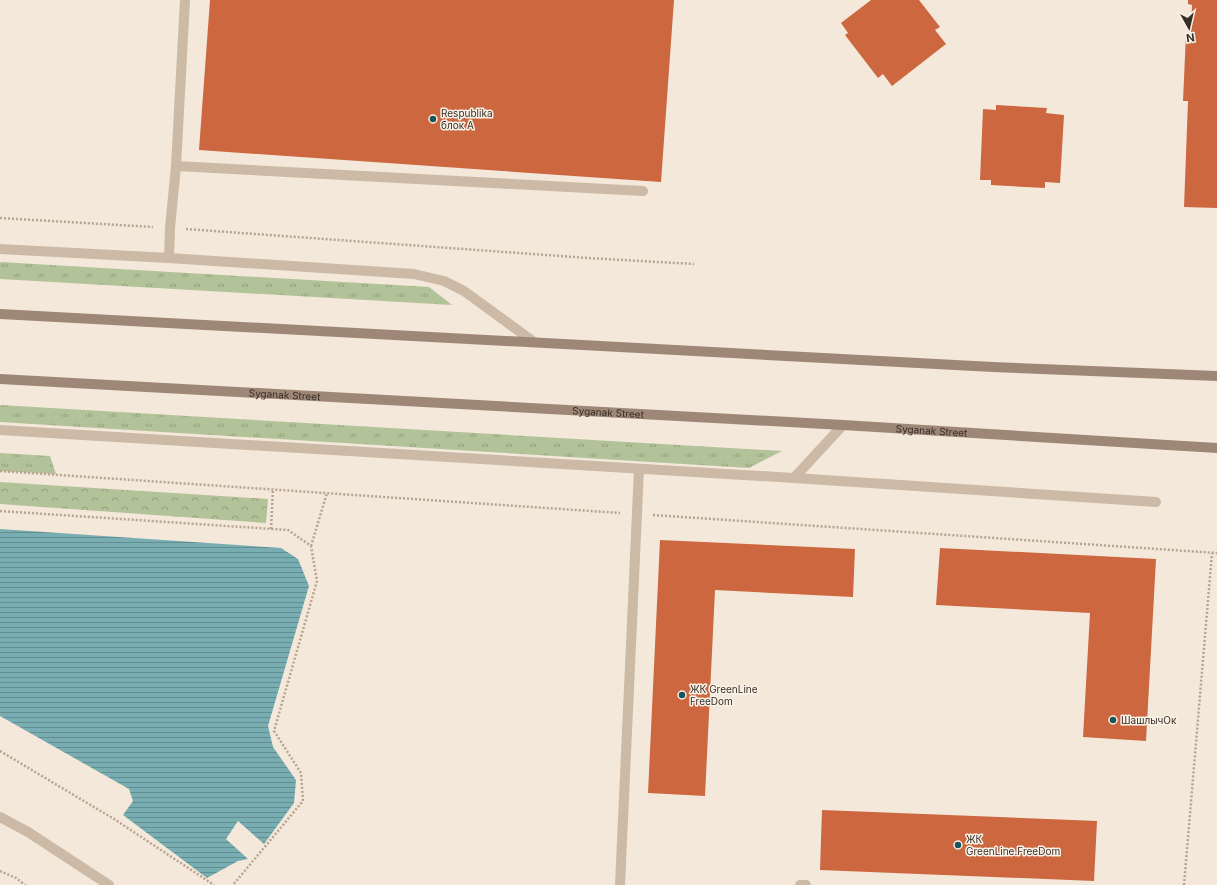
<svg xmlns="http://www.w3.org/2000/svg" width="1217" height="885" font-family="Inter,sans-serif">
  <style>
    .grass { fill: url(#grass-tufts) }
    .forest { fill: url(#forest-crowns) }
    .water { fill: url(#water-rules) }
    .building { fill: #cc673f }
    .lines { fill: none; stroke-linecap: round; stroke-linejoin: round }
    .path { stroke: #b8a390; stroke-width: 2.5; stroke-dasharray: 2 2; stroke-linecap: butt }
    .service { stroke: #ccb9a6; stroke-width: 10 }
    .minor { stroke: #ccb9a6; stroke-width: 10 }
    .secondary { stroke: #9f8777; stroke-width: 10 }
    .poi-dot { fill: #1a545b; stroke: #faf2e7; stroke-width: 1.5 }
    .labels { text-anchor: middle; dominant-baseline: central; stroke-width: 3; stroke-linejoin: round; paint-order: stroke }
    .poi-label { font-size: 10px; fill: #372d27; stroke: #faf2e7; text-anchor: start }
    .street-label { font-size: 10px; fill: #372d27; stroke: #faf2e7 }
  </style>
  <defs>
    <pattern id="grass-tufts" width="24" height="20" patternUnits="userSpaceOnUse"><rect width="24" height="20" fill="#b3c399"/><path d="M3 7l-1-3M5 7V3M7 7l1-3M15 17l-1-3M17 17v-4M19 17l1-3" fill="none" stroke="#929f7d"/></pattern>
    <pattern id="forest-crowns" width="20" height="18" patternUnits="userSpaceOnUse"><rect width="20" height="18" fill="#b3c399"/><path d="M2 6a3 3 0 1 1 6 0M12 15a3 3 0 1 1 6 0" fill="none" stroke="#929f7d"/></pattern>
    <pattern id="water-rules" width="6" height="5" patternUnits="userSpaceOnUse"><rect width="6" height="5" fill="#78adb1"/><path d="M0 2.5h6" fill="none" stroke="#638d90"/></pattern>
  </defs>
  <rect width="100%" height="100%" fill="#f3e8da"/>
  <path class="grass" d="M0 262 429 287 452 305 0 279Z
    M0 405 782 451 749 468 0 422Z
    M0 453 50 456 56 474 0 471Z"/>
  <path class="forest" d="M0 482 268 499 266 523 0 504Z"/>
  <path class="water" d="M0 529 281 548 298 559 309 586 268 726 273 747 296 780 294 803 264 844 238 821 226 839 248 859 238 861 207 878 123 815 133 801 129 789 0 716Z"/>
  <path class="building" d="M210 0H674L661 182 199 150Z
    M871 0H919L940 27 935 30 946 44 892 86 883 74 878 78 845 35 848 33 841 23Z
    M1188 0H1217V208L1184 207 1188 101H1183L1186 34H1191L1192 5 1188 4Z
    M996 105 1047 108 1046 113 1064 115 1060 183 1045 182V188L991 185V180H980L983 109 996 110Z
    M660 540 855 549 853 597 715 590 705 796 648 793Z
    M940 548 1156 559 1146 741 1083 737 1090 613 936 605Z
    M822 810 1097 821 1094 881 820 870Z"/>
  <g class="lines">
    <path class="path" d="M0 218 153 227
      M186 229 588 258 694 264
      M0 471 620 513
      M0 511 288 530 311 546 317 581 274 731 301 773 303 801 233 885
      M653 515 1217 553
      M271 529 273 489
      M311 546 327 493
      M0 751 114 819 214 885
      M0 871 16 878 25 885
      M1184 885 1212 553"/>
    <path class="service" d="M176 166 643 191
      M0 249 169 258 414 274 444 281 464 291 534 342
      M169 258 170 228 176 166 185 0
      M0 430 794 478 1156 502
      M794 478 843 425
      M620 885 639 469
      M800 885H806"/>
    <path class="minor" d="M0 817 28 832 109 885"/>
    <g class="secondary">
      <path d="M0 314 993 367 1217 376"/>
      <path id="s1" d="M0 379 843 425 1217 448"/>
    </g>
  </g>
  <g class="poi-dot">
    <circle cx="433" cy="119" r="4"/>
    <circle cx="682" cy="695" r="4"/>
    <circle cx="1113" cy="720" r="4"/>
    <circle cx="958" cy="845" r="4"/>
  </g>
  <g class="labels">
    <g class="poi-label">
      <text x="441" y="113">Respublika<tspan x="441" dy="12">блок А</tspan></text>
      <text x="690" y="689">ЖК GreenLine<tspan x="690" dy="12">FreeDom</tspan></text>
      <text x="1121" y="720">ШашлычОк</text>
      <text x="966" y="839">ЖК<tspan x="966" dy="12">GreenLine.FreeDom</tspan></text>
    </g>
    <g class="street-label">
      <text stroke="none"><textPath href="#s1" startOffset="285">Syganak Street</textPath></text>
      <text stroke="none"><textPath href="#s1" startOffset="609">Syganak Street</textPath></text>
      <text stroke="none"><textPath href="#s1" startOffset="933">Syganak Street</textPath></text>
    </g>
  </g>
  <g transform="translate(1189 28) rotate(172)" stroke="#faf2e7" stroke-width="3" paint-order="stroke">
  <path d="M0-3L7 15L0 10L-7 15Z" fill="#372d27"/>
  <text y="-6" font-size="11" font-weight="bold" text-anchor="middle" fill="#372d27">N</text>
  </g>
</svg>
